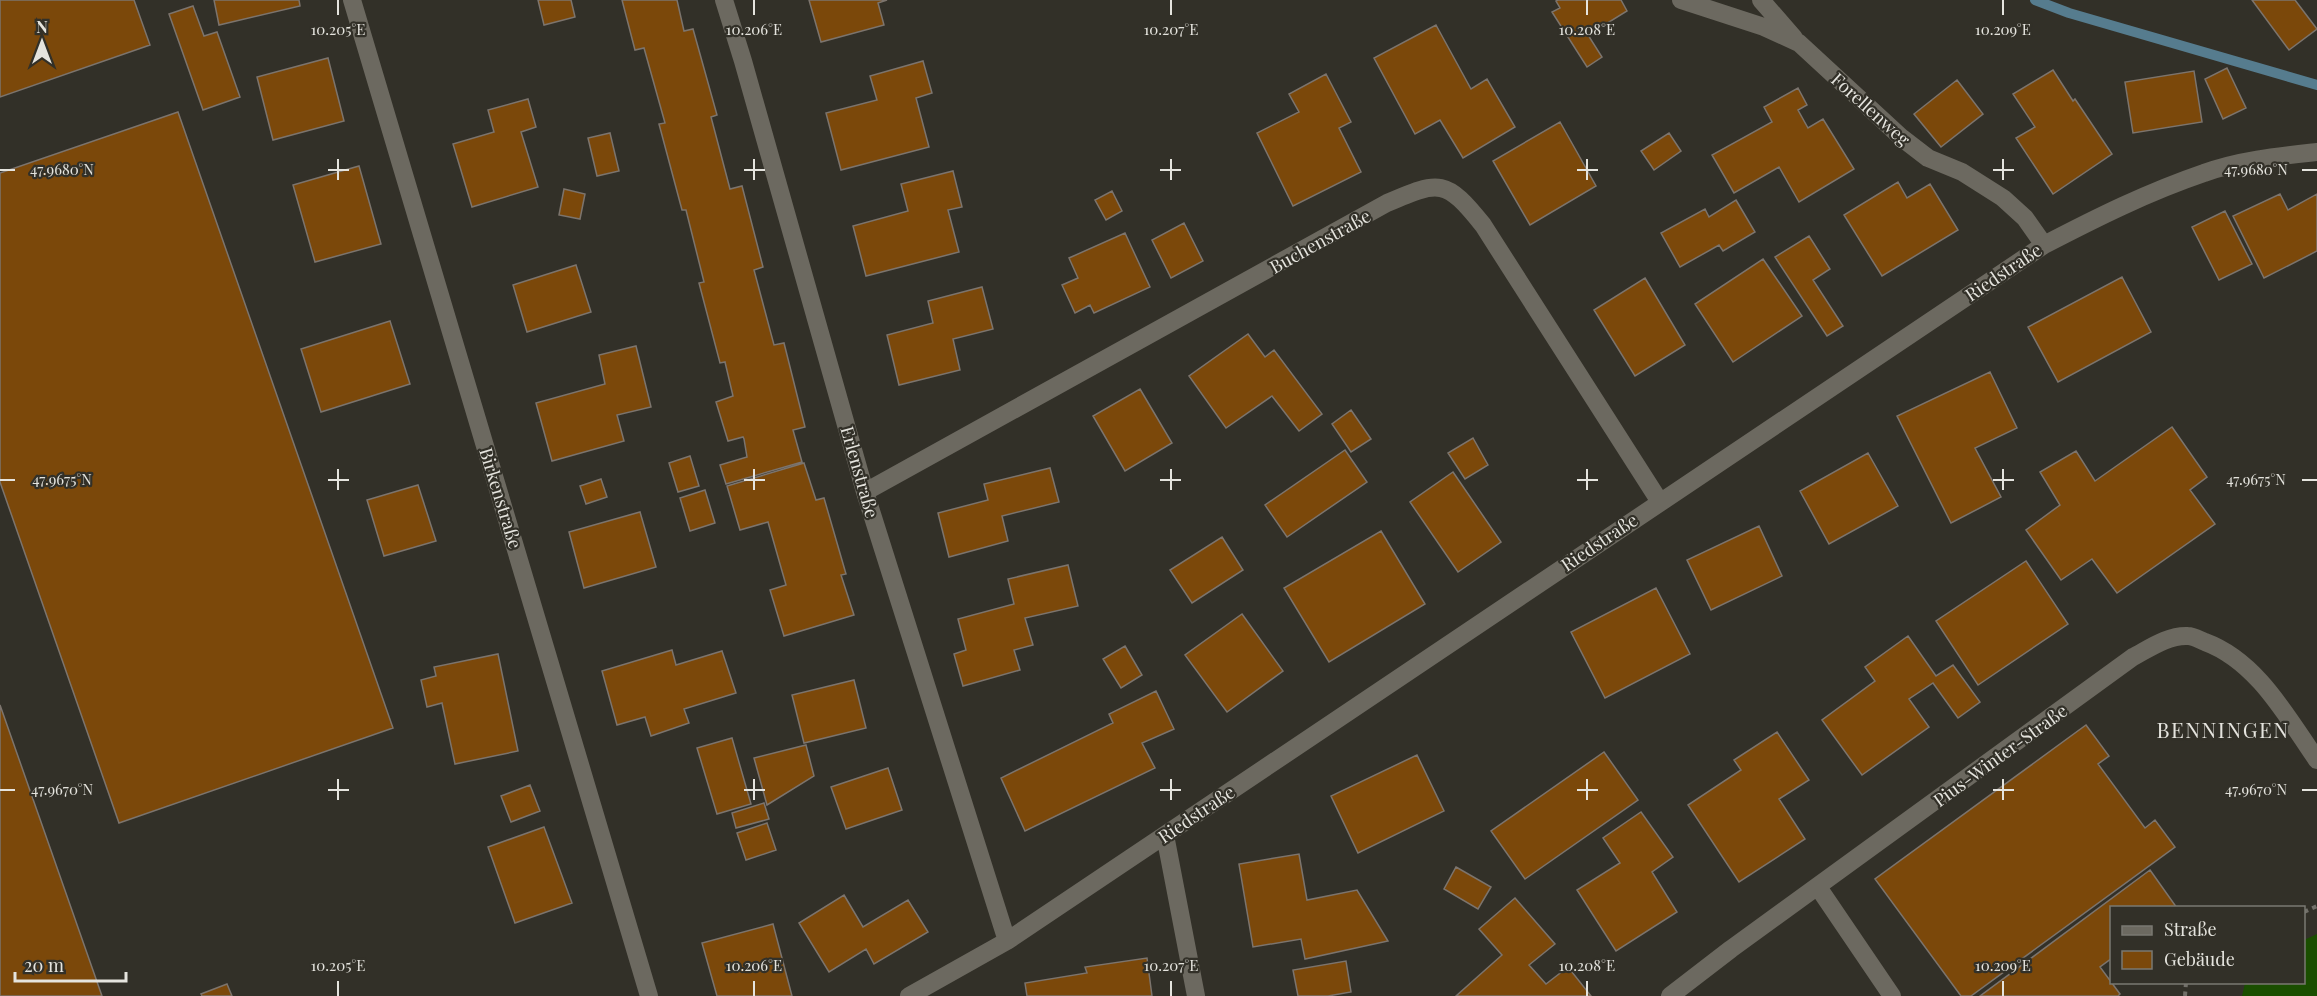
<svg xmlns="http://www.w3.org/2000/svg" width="2317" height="996" font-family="'Playfair Display',serif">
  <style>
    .green { fill: #1a4e00 }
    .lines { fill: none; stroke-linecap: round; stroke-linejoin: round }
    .stream { stroke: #567c8e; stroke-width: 10 }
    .building { fill: #7b480a; stroke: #7c746d; stroke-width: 1.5 }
    .path { stroke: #727069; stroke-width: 4; stroke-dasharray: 4.5 4.5; stroke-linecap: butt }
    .minor { stroke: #6c6960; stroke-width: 18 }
    .ticks { fill: none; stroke: #e5e4de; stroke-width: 2 }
    .labels { text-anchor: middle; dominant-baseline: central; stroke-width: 4.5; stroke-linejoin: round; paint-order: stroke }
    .street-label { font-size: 18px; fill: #e5e4de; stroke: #323028 }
    .quarter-label { font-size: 21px; letter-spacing: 1.5px; fill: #e5e4de; stroke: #323028 }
    .ticks-label { font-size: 15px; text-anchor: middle; fill: #e5e4de; stroke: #323028; stroke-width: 4.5; stroke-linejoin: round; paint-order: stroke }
  </style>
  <rect width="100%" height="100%" fill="#323028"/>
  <path class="green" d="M2317 934V996H2242L2245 983 2304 982V940Z"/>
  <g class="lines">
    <path class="stream" d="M2035 0 2069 13 2317 85"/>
  </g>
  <path class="building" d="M0 0H134L150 45 0 97Z
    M214 0H299L300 6 219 25Z
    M538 0H571L575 17 544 25Z
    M622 0H677L684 31 693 29 717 115 711 117 730 189 742 186 763 267 754 270 774 345 784 343 805 427 793 430 802 462 726 484 720 465 747 457 744 439 743 437 728 441 716 402 733 396 725 362 720 363 699 283 704 282 686 210H682L659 124 665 123 644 48 635 50Z
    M809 0H887L878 3 884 25 821 42Z
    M1558 0H1621L1627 11 1588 35 1602 57 1587 67 1552 12 1560 8 1556 1Z
    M2252 0H2295L2317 29 2289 50Z
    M193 6 204 36 217 32 240 97 203 110 169 14Z
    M1436 25 1471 89 1487 79 1515 127 1463 158 1440 120 1415 134 1374 58Z
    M328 58 344 121 273 140 257 77Z
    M923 61 932 93 916 98 929 147 841 170 826 113 877 100 870 76Z
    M2227 68 2246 108 2223 119 2205 79Z
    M2053 70 2073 101 2075 99 2112 154 2053 194 2016 138 2035 127 2013 94Z
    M2194 71 2202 122 2133 133 2125 82Z
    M1326 74 1351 122 1339 128 1361 172 1293 206 1257 133 1299 112 1289 94Z
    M1957 80 1983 114 1941 147 1914 114Z
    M1798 88 1807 105 1798 110 1808 128 1823 119 1854 169 1799 202 1779 167 1734 193 1712 155 1772 122 1764 107Z
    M528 99 536 127 521 132 538 187 472 207 453 144 494 132 488 110Z
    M178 112 393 728 119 823 0 482V173Z
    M1560 122 1596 186 1530 225 1493 161Z
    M610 133 619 171 597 176 588 138Z
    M1669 133 1681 151 1654 170 1641 151Z
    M359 166 381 244 315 262 293 185Z
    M953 171 962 207 948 210 959 252 866 276 853 226 908 211 901 184Z
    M1898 182 1907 198 1930 184 1958 230 1882 276 1844 215Z
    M564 189 585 194 580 219 559 215Z
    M1112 191 1122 211 1106 220 1095 200Z
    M2280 194 2288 210 2317 194V251L2264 278 2233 216Z
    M1736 200 1755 232 1723 251 1719 245 1680 267 1661 233 1705 209 1709 217Z
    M2225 211 2252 264 2219 280 2192 227Z
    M1184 223 1203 261 1171 278 1152 240Z
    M1125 233 1150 287 1094 313 1090 305 1075 313 1062 285 1078 278 1069 258Z
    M1809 236 1830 269 1813 280 1843 326 1827 336 1775 257Z
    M1763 259 1802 316 1733 362 1695 304Z
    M576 265 591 312 527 332 513 285Z
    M2122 277 2151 332 2058 382 2028 327Z
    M1645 278 1685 345 1635 376 1594 310Z
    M982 287 993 329 953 339 960 370 899 385 887 335 933 323 928 301Z
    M390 321 410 384 321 412 301 349Z
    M1248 334 1265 357 1274 350 1322 414 1299 431 1272 396 1226 428 1189 376Z
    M636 346 651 407 617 415 624 441 552 461 536 403 605 384 599 355Z
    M1990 372 2017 428 1975 448 2001 497 1951 523 1897 416Z
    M1140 389 1172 443 1125 471 1093 416Z
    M1351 410 1371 439 1351 452 1332 424Z
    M2172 427 2207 477 2190 490 2215 524 2117 593 2092 559 2061 580 2026 530 2060 505 2040 472 2076 451 2095 481Z
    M1473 438 1488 465 1465 479 1448 453Z
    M1345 450 1367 482 1287 537 1265 505Z
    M1868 453 1898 506 1829 544 1800 491Z
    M690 456 699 486 678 492 669 463Z
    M804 463 816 500 824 498 846 574 841 575 854 615 784 636 770 590 786 585 768 522 740 530 727 486Z
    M1050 468 1059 502 1002 516 1008 541 949 557 938 513 988 500 984 484Z
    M1453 472 1501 542 1458 572 1410 502Z
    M601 479 607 497 586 504 580 486Z
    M418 485 436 541 384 556 367 500Z
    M705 490 715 523 690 531 680 498Z
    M640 512 656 567 584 588 569 532Z
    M1759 526 1782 576 1711 610 1687 560Z
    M1381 531 1425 604 1329 662 1284 588Z
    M1222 537 1243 570 1192 603 1170 570Z
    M2026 561 2068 624 1978 685 1936 621Z
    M1068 565 1078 606 1025 618 1033 645 1014 650 1020 670 963 686 954 654 966 650 958 619 1014 604 1008 579Z
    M1656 588 1690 654 1605 698 1571 632Z
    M1242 614 1283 671 1227 712 1185 655Z
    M1908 636 1936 676 1953 665 1980 702 1958 718 1933 683 1909 699 1929 727 1862 775 1822 720 1875 681 1865 667Z
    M1125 646 1142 675 1121 688 1103 659Z
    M672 650 676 665 722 651 736 693 684 709 689 723 651 736 645 717 617 725 602 671Z
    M498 654 518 751 455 764 442 703 427 707 421 680 436 676 434 667Z
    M854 680 866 728 804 743 792 695Z
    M1156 691 1174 729 1142 743 1155 768 1025 831 1001 778 1113 723 1109 714Z
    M0 705 102 996H0Z
    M2086 725 2109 756 2098 764 2145 828 2155 820 2175 847 1971 996H1961L1875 879Z
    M1777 732 1809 780 1779 799 1805 839 1739 882 1688 805 1741 770 1734 760Z
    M732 738 751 804 717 814 697 748Z
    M806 745 814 776 767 805 754 758Z
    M1604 752 1638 800 1525 879 1491 831Z
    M1417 755 1444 811 1358 853 1331 796Z
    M888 768 902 810 846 829 831 787Z
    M530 785 540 811 511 822 501 796Z
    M764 803 769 819 736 828 732 813Z
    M1641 812 1673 857 1652 872 1677 912 1616 951 1577 890 1620 863 1603 838Z
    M767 823 776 850 746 860 737 833Z
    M544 827 572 903 515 923 488 847Z
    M1299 854 1307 900 1357 890 1388 941 1305 959 1301 939 1253 947 1239 864Z
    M1456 867 1491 887 1478 909 1444 889Z
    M2150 870 2177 908H2112V958L2100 967 2120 994 2118 996H1980Z
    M844 895 863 927 908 900 928 932 874 964 866 949 829 972 799 923Z
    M1515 898 1555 944 1529 965 1546 984 1568 967 1591 996H1456L1502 955 1479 929Z
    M773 924 792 996H717L702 943Z
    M1147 958 1152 996H1027L1025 983 1087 973 1085 967Z
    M1346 961 1351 992 1328 996H1298L1293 970Z
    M227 984 232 996H202L201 994Z"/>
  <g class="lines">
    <path class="path" d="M2304 912 2317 906
      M2185 996 2186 982"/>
    <path class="minor" d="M352 0 649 996
      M724 0 743 61 865 492 1007 941
      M1681 0 1764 27 1799 43 1902 138 1928 158 1962 172 2003 198 2025 218 2044 245
      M1761 0 1794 38
      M865 492 1387 203C1440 180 1446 179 1483 225L1660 502
      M1165 835 1196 996
      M1818 887 1892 996
      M909 996 1007 941 2044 245C2096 218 2148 192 2204 173 2239 160 2280 156 2317 152
      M1670 996 1731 949 2133 657C2150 648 2168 635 2188 636 2193 636 2200 640 2205 642 2257 661 2287 717 2317 760"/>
  </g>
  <path class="ticks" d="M338 0V15M754 0V15M1171 0V15M1587 0V15M2003 0V15M338 159V180M754 159V180M1171 159V180M1587 159V180M2003 159V180M0 170H15M328 170H349M744 170H765M1160 170H1181M1577 170H1598M1993 170H2014M2302 170H2317M338 469V490M754 469V490M1171 469V490M1587 469V490M2003 469V490M0 480H15M328 480H349M744 480H765M1160 480H1181M1577 480H1598M1993 480H2014M2302 480H2317M338 779V800M754 779V800M1171 779V800M1587 779V800M2003 779V800M0 790H15M328 790H349M744 790H765M1160 790H1181M1577 790H1598M1993 790H2014M2302 790H2317M338 981V996M754 981V996M1171 981V996M1587 981V996M2003 981V996"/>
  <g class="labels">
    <g class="street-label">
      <text transform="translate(1871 109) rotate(42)">Forellenweg</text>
      <text transform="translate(1320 241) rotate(-29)">Buchenstraße</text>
      <text transform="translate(2003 272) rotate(-34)">Riedstraße</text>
      <text transform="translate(860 472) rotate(74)">Erlenstraße</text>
      <text transform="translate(501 498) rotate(73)">Birkenstraße</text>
      <text transform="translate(1599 542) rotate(-34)">Riedstraße</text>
      <text transform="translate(2000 755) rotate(-36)">Pius-Winter-Straße</text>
      <text transform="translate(1196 814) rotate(-34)">Riedstraße</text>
    </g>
    <g class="quarter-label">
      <text x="2223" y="729">BENNINGEN</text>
    </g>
  </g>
  <g class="ticks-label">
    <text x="338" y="35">10.205°E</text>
    <text x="754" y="35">10.206°E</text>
    <text x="1171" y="35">10.207°E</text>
    <text x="1587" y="35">10.208°E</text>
    <text x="2003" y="35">10.209°E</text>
    <text x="62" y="175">47.9680°N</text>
    <text x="2256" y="175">47.9680°N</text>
    <text x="62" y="485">47.9675°N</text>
    <text x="2256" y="485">47.9675°N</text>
    <text x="62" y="795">47.9670°N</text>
    <text x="2256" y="795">47.9670°N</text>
    <text x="338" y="971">10.205°E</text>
    <text x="754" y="971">10.206°E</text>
    <text x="1171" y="971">10.207°E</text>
    <text x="1587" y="971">10.208°E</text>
    <text x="2003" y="971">10.209°E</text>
  </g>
  <rect x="2110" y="906" width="195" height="78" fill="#323028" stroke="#7a7871" stroke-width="1.5"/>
  <rect x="2122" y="926" width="30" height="9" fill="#6c6960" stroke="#7a7871" stroke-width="1.5"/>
  <text x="2164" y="936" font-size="18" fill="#e5e4de">Straße</text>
  <rect x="2122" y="951" width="30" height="18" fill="#7b480a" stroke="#7a7871" stroke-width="1.5"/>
  <text x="2164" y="966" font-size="18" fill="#e5e4de">Gebäude</text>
  <g transform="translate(42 42)" stroke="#323028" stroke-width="4.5" paint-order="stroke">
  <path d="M0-4.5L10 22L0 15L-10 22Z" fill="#e5e4de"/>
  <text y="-9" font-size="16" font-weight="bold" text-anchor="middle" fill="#e5e4de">N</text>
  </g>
  <path d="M15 972v9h111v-9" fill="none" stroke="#e5e4de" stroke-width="3"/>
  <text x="24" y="972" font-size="18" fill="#e5e4de" stroke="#323028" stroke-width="4.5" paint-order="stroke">20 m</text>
</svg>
